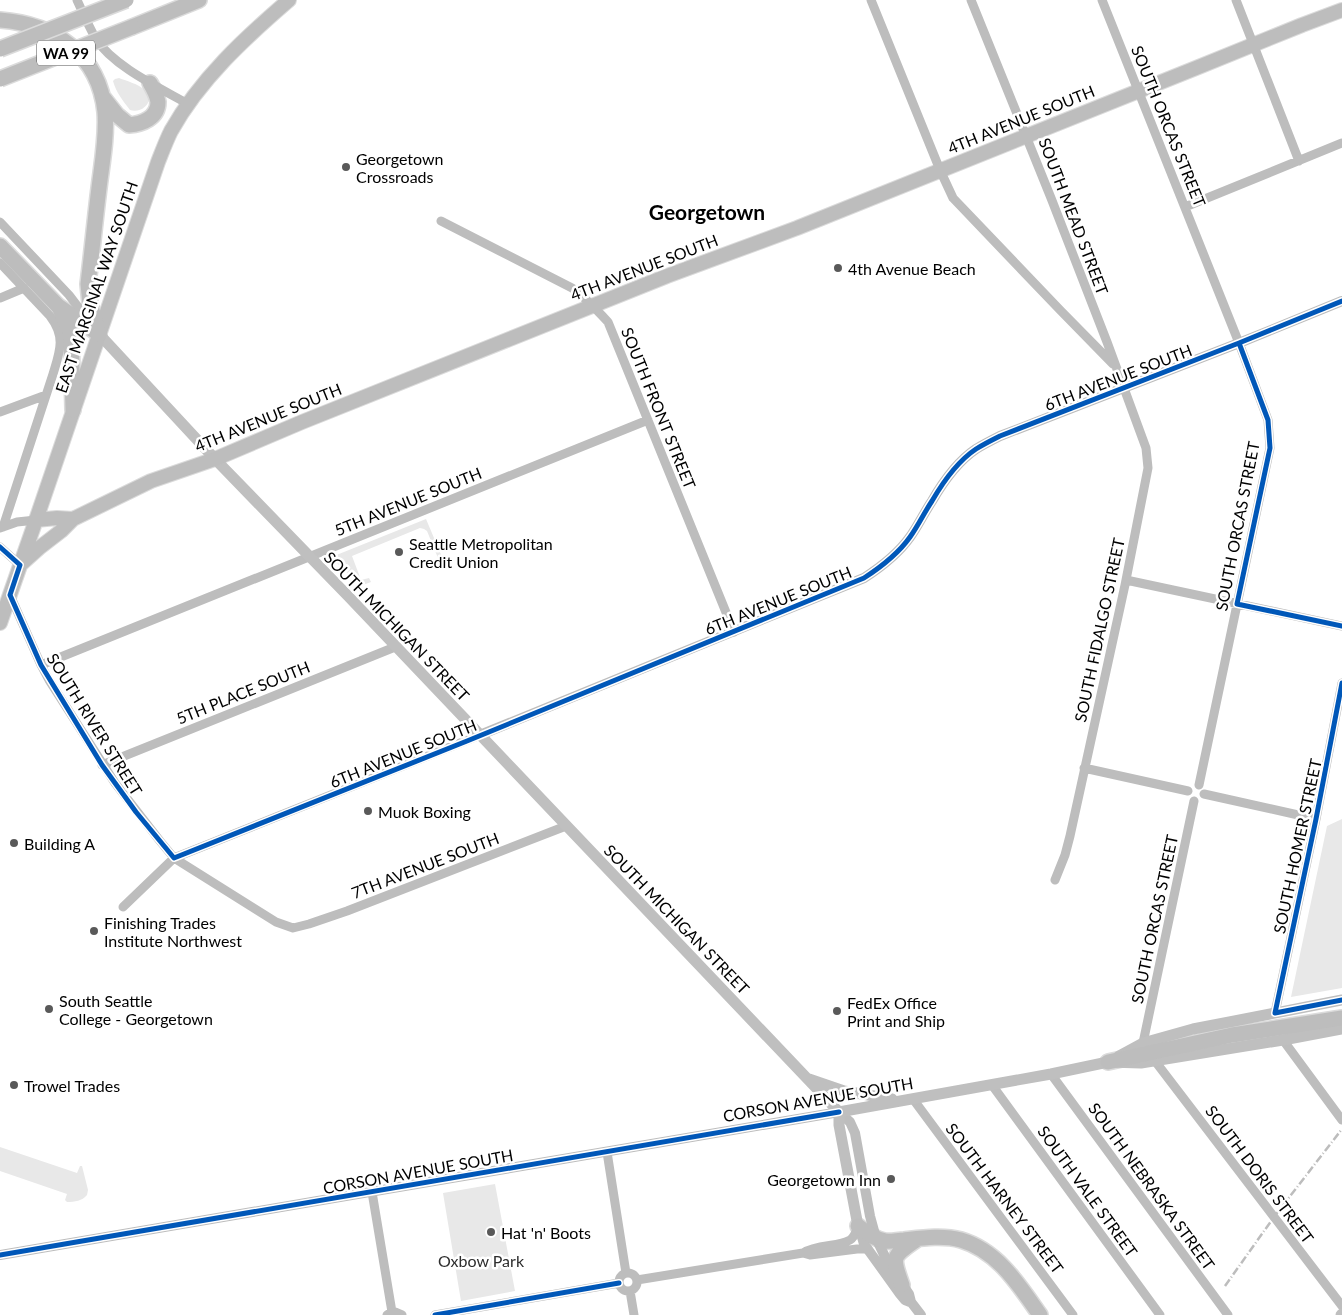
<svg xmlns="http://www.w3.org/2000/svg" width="1342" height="1315" font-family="Lato,sans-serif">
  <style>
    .green { fill: #e8e8e8 }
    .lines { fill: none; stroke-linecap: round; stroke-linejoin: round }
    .primary-casing { stroke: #dbdbdb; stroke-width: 16 }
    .motorway-casing { stroke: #dbdbdb; stroke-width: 18 }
    .minor { stroke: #bdbdbd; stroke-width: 9 }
    .tertiary { stroke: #bdbdbd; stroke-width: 10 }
    .secondary { stroke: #bfbfbf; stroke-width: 11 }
    .primary { stroke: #bdbdbd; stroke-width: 14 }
    .motorway { stroke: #bdbdbd; stroke-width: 15 }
    .rail { stroke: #bdbdbd; stroke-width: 2.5; stroke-dasharray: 8 2.5 1 2.5; stroke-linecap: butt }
    .motorway-bridge-casing { stroke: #dbdbdb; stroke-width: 18; stroke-linecap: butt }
    .motorway-bridge { stroke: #bdbdbd; stroke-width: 15 }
    .cycleway-casing { stroke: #fff; stroke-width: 8 }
    .cycleway { stroke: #0057b8; stroke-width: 5 }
    .poi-dot { fill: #595959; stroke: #fff; stroke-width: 2 }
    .labels { text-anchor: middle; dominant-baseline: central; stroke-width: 5; stroke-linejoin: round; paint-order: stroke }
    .shield { fill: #fff; stroke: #4c4c4c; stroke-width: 1 }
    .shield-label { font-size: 15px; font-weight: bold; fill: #000 }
    .street-label { font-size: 16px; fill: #000; stroke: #fff }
    .poi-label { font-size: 16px; fill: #000; stroke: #fff; text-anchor: start }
    .park-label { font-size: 16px; fill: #2d2d2d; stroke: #fff }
    .district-label { font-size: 21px; font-weight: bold; fill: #000; stroke: #fff }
  </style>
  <rect width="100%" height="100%" fill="#fff"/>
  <path class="green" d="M119 78C127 81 138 84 145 90 156 101 142 114 130 110 123 101 116 92 113 81L115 79Z
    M426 519 442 557 438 558 427 531 424 529 420 528 352 556 361 580 369 578 371 582 360 586 334 560V556Z
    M1342 819V988L1291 997 1327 826Z
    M0 1147 77 1173 80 1166H82L88 1190 87 1195C82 1201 75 1202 67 1202L65 1200 67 1194 0 1171Z
    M495 1184 515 1291 461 1301 443 1193Z"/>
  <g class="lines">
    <defs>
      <path id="primary" d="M36 520 57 518 73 519
        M20 565 39 548 61 531 73 519 151 481 215 459 302 422 667 276 797 228 1196 68 1302 25 1342 10
        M0 623 36 520 158 162C162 152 166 141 171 131 200 79 245 38 289 0"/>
      <path id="motorway" d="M0 20C54 24 99 54 105 112 107 137 102 163 99 188 95 220 92 252 88 284L90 304 99 334
        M132 27 199 0
        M102 96 117 115 129 125C142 124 158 118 158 102 157 96 153 88 150 83
        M0 246 58 306 99 334
        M59 307 71 334 73 410
        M1108 1062 1232 1035 1342 1018
        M858 1226C866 1233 874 1239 885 1241 891 1242 898 1240 904 1240 922 1238 943 1235 961 1240 998 1251 1019 1285 1040 1315
        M902 1285C892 1257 891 1257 916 1240"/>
    </defs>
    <use href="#primary" class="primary-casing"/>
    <use href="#motorway" class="motorway-casing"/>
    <path class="minor" d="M77 0C83 13 89 27 96 39 113 66 160 88 188 104
      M871 0 940 170 953 198 1061 311 1113 364
      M971 0 1051 198 1107 342 1146 448 1148 468 1125 585 1070 836 1065 855 1055 880
      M1102 0 1239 343 1268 420 1270 448 1199 785
      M1236 0 1299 161
      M1185 207 1342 143
      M441 221 572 288C585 297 597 310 608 322L734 632
      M0 222 69 295 91 324
      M0 263 50 316C66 337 60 351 53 374L3 527
      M0 298 24 288
      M0 412 46 395
      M0 528 17 522 36 520
      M0 547 20 565
      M1126 580 1342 626
      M10 595 41 665 49 680 115 783 160 841 174 858 276 922 293 928 309 924 347 911 566 826
      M41 665 648 420
      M102 765 395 647
      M1084 768 1188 791
      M1204 794 1316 819
      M123 907 174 858 480 735
      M1275 1013 1316 819 1342 683
      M1283 1040 1342 1120
      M1143 1043 1194 801
      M1155 1061 1342 1306
      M1051 1074 1228 1315
      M992 1085 1160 1315
      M913 1099 1073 1315
      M607 1152 626 1273
      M372 1192 392 1312
      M803 1253 810 1255 857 1249H868
      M619 1282a9 9 0 1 1 18 0a9 9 0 1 1-18 0Z
      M637 1280 803 1253C817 1244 839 1247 850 1240 855 1237 856 1231 858 1226
      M630 1291 634 1315
      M387 1315 390 1313 395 1312 402 1315
      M435 1315 619 1283"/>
    <path class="tertiary" d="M480 735 864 578C881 567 898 554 910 537 918 526 924 513 932 501 943 482 958 461 976 449 984 444 992 440 1000 436L1239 343 1342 301
      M859 1227 864 1244 900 1294 905 1300 910 1302
      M0 1255 839 1112 850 1122 855 1133 870 1216 876 1238 888 1263 909 1294 911 1302 921 1315"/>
    <path class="secondary" d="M99 334 215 459 348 596 839 1112
      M1119 1056 1143 1043 1193 1029 1342 1000
      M809 1079 844 1091 892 1099
      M839 1112 1051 1074 1108 1062 1141 1063 1283 1040 1342 1029
      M839 1112V1125L858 1226
      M1341 1315 1342 1314"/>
    <use href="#primary" class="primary"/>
    <use href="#motorway" class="motorway"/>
    <path class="rail" d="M1225 1286 1274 1217 1342 1129"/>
    <defs>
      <path id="motorway-bridge" d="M0 49 126 0
        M0 79 132 27"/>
    </defs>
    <use href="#motorway-bridge" class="motorway-bridge-casing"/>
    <use href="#motorway-bridge" class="motorway-bridge"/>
    <defs>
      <path id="cycleway" d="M1239 343 1268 420 1270 448 1237 604 1342 626
        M0 547 20 565 10 595 41 665 102 765 136 812 174 858 467 741 864 578C881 567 898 554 910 537 918 526 924 513 932 501 943 482 958 461 976 449 984 444 992 440 1000 436L1239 343 1342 301
        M1342 683 1316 819 1275 1013 1342 1000
        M0 1255 839 1112
        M435 1315 619 1283"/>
    </defs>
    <use href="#cycleway" class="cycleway-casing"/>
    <use href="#cycleway" class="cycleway"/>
  </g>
  <g class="poi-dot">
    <circle cx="346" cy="167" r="5"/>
    <circle cx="838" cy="268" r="5"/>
    <circle cx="399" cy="552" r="5"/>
    <circle cx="368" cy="811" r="5"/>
    <circle cx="14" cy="843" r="5"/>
    <circle cx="94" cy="931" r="5"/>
    <circle cx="49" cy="1009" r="5"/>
    <circle cx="837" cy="1011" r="5"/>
    <circle cx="14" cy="1085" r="5"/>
    <circle cx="891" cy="1179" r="5"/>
    <circle cx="491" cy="1232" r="5"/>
  </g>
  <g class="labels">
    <rect class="shield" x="37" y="40.5" width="58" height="25" rx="4"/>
    <g class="shield-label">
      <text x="66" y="53">WA 99</text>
    </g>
    <g class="street-label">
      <text transform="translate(1021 119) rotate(-22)">4TH AVENUE SOUTH</text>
      <text transform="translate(1169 126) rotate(68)">SOUTH ORCAS STREET</text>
      <text transform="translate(1074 216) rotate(69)">SOUTH MEAD STREET</text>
      <text transform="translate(644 267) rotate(-21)">4TH AVENUE SOUTH</text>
      <text transform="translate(96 287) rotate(-71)">EAST MARGINAL WAY SOUTH</text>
      <text transform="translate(1118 377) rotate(-21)">6TH AVENUE SOUTH</text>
      <text transform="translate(659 408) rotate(68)">SOUTH FRONT STREET</text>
      <text transform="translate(268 417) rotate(-22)">4TH AVENUE SOUTH</text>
      <text transform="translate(408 501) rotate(-22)">5TH AVENUE SOUTH</text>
      <text transform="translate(1237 526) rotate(-79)">SOUTH ORCAS STREET</text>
      <text transform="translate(778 600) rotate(-22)">6TH AVENUE SOUTH</text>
      <text transform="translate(397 626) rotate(46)">SOUTH MICHIGAN STREET</text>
      <text transform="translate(1099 630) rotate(-78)">SOUTH FIDALGO STREET</text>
      <text transform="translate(243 692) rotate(-22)">5TH PLACE SOUTH</text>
      <text transform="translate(95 724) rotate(58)">SOUTH RIVER STREET</text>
      <text transform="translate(403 753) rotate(-22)">6TH AVENUE SOUTH</text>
      <text transform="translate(1297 846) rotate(-78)">SOUTH HOMER STREET</text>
      <text transform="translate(425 865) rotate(-21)">7TH AVENUE SOUTH</text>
      <text transform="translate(677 919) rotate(46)">SOUTH MICHIGAN STREET</text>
      <text transform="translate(1154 919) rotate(-78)">SOUTH ORCAS STREET</text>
      <text transform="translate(818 1099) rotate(-10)">CORSON AVENUE SOUTH</text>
      <text transform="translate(418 1171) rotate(-10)">CORSON AVENUE SOUTH</text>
      <text transform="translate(1260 1174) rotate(53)">SOUTH DORIS STREET</text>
      <text transform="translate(1152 1186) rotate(54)">SOUTH NEBRASKA STREET</text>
      <text transform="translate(1088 1191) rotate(54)">SOUTH VALE STREET</text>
      <text transform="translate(1005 1198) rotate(53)">SOUTH HARNEY STREET</text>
    </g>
    <g class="poi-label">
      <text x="356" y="158">Georgetown<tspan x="356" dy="18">Crossroads</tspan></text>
      <text x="848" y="268">4th Avenue Beach</text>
      <text x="409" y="543">Seattle Metropolitan<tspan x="409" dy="18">Credit Union</tspan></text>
      <text x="378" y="811">Muok Boxing</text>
      <text x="24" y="843">Building A</text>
      <text x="104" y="922">Finishing Trades<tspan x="104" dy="18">Institute Northwest</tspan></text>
      <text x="59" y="1000">South Seattle<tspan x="59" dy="18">College - Georgetown</tspan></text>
      <text x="847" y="1002">FedEx Office<tspan x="847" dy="18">Print and Ship</tspan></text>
      <text x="24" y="1085">Trowel Trades</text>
      <text x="881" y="1179" text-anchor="end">Georgetown Inn</text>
      <text x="501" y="1232">Hat 'n' Boots</text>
    </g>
    <g class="park-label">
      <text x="481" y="1260">Oxbow Park</text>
    </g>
    <g class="district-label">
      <text x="707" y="211">Georgetown</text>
    </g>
  </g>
</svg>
